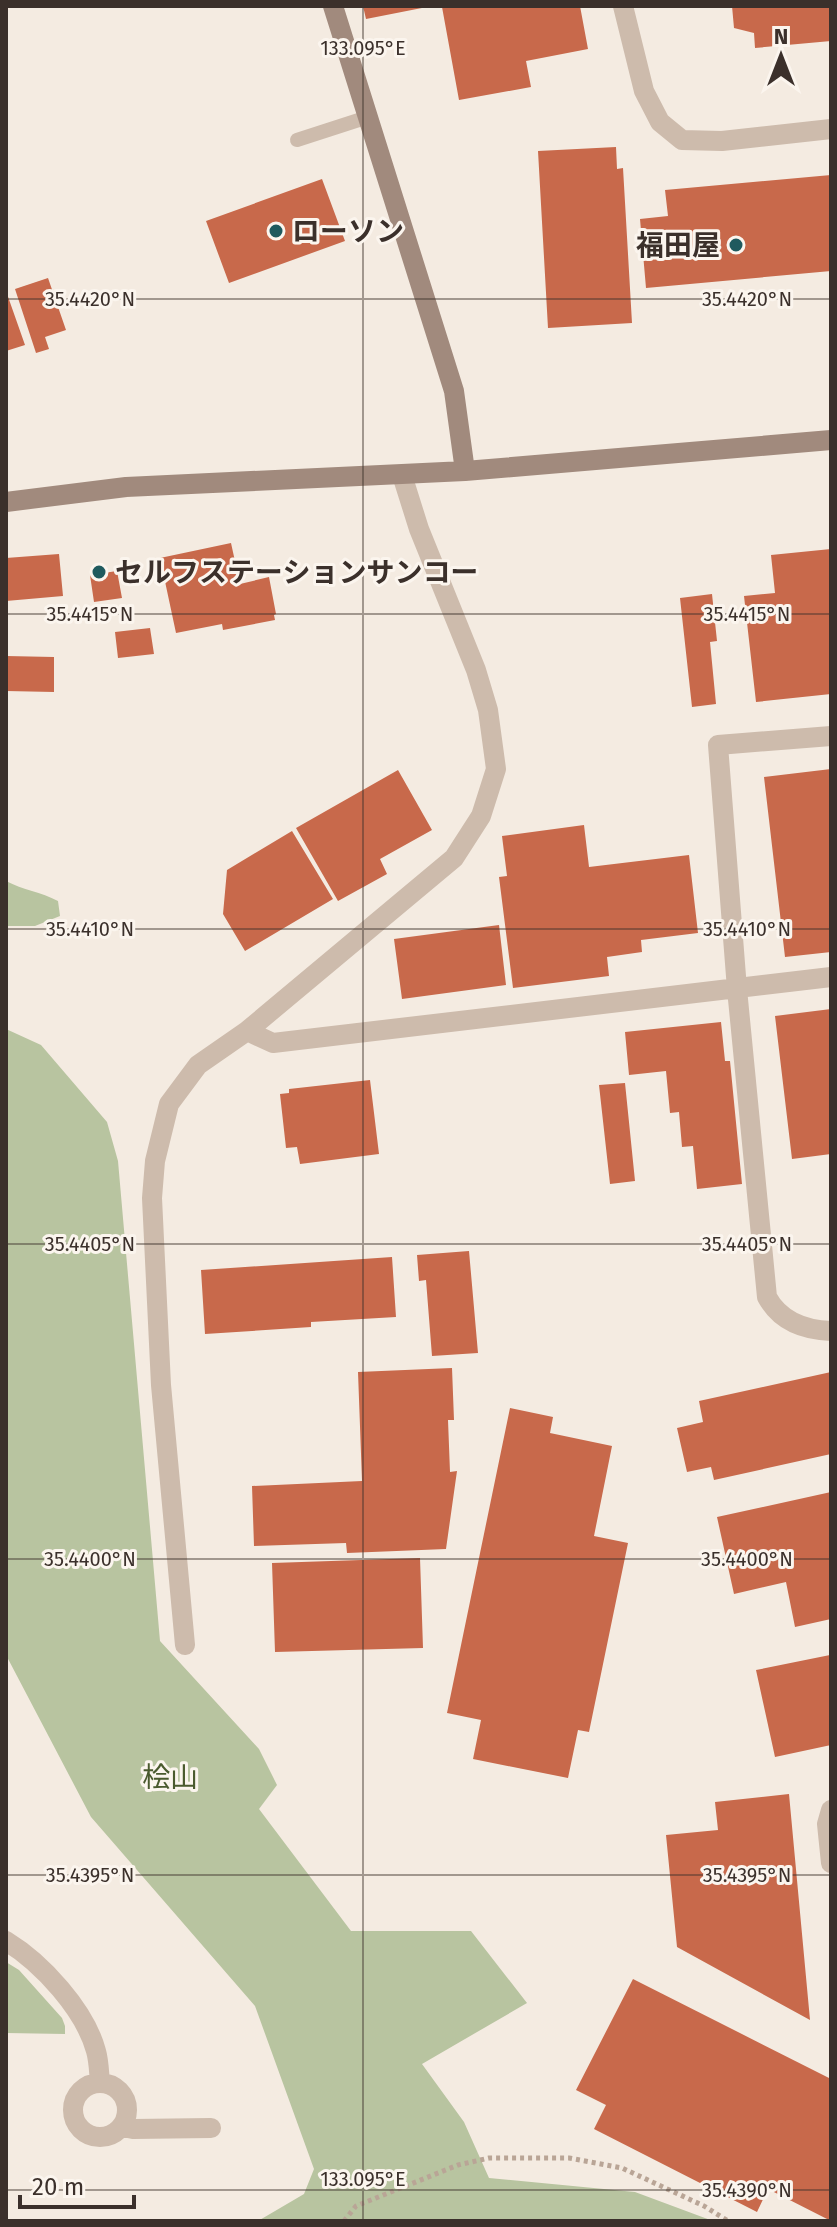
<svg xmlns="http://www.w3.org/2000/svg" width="837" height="2227" font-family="'Fira Sans','Noto Sans JP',sans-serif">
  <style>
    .green { fill: #b8c4a0 }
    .building { fill: #c8694b }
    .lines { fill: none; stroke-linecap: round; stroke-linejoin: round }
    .path { stroke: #b9a596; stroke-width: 5; stroke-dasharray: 4 4; stroke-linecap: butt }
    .lane { stroke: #cdbbac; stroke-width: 14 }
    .street { stroke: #cdbbac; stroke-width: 20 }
    .secondary { stroke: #a18a7d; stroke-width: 20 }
    .ticks { fill: none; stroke: #3b302b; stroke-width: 2; stroke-opacity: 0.45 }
    .poi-dot { fill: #1f5a5e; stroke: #fbf5ee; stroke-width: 3 }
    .labels { text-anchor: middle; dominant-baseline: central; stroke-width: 6; stroke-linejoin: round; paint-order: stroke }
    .poi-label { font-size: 28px; font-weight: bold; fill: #3b302b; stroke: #fbf5ee; text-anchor: start }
    .park-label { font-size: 28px; fill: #4a5a2e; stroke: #fbf5ee }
    .ticks-label { font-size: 20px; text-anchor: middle; fill: #3b302b; stroke: #fbf5ee; stroke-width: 6; stroke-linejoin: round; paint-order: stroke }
  </style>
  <rect width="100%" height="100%" fill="#f4ebe1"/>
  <path class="green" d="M6 881C23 890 41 892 58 901L60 916 35 926H6Z
    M6 1029 41 1045 107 1122 118 1161 160 1641 259 1749 277 1785 259 1809 351 1931H471L527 2003 422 2064 464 2122 489 2178 635 2192 713 2221H258L304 2194 314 2169 255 2006 91 1817 6 1655Z
    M6 1962 19 1970 62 2018 65 2026V2034L6 2033Z"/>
  <path class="building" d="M363 6H427V7L366 19Z
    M580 6 588 49 526 61 531 87 459 100 442 7Z
    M732 6H831V41L755 48 754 33 734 28Z
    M616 147 617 169 623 168 632 323 548 328 538 151Z
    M831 175V271L646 288 640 219 668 216 665 190Z
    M322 179 345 241 229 283 206 221Z
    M48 278 66 330 45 337 49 349 36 353 15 289Z
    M6 291 25 345 6 351Z
    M231 543 240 584 269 577 276 614 274 615 275 620 223 630 222 624 176 633 160 558Z
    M831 549V694L756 702 744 596 775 593 771 555Z
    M59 554 63 596 6 601V558Z
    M117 571 122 598 94 602 90 575Z
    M712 594 717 641 710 642 716 704 692 707 680 598Z
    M150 628 154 654 118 658 115 632Z
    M6 656 54 657V692L6 691Z
    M831 769V952L785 957 764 777Z
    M398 770 432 830 380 859 387 874 338 901 296 828Z
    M584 825 589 867 689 855 698 933 641 940 642 952 607 957 609 976 513 988 499 877 507 876 502 836Z
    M292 831 333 899 245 951 223 914 227 870Z
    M499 925 506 985 402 999 394 939Z
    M831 1009V1154L792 1159 775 1016Z
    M721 1022 725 1061H730L742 1184 697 1189 693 1146 682 1147 679 1112 670 1113 666 1071 629 1075 625 1032Z
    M370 1080 379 1154 300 1164 297 1147 286 1148 280 1094 289 1093V1089Z
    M625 1083 635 1181 610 1184 599 1085Z
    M469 1251 478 1353 432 1356 426 1280 419 1281 417 1255Z
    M392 1257 396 1317 311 1322V1327L205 1334 201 1270Z
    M452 1368 454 1420H448L450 1472 457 1471 446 1549 347 1553 346 1543 254 1546 252 1486 362 1481 358 1372Z
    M831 1372V1454L714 1480 711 1467 687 1472 677 1428 703 1422 699 1401Z
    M510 1408 553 1417 550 1433 612 1446 594 1536 628 1543 589 1732 578 1730 568 1778 473 1759 481 1720 447 1713Z
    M831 1492V1619L795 1627 786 1582 734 1594 717 1517Z
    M420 1558 423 1648 275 1652 272 1563Z
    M830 1655 831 1745 775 1757 756 1670Z
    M789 1794 810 2020 677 1947 666 1835 718 1830 715 1802Z
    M633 1979 831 2079V2221L768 2189 757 2212 594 2129 606 2105 576 2090Z"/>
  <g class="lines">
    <path class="path" d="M344 2221 356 2206 458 2165 489 2158H569L622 2168 704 2206 728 2221"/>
    <path class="lane" d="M297 140 368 117"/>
    <path class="street" d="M623 6 644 91 660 122 682 140 722 141 831 129
      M831 736 718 745 737 989 767 1297C780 1321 804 1330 831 1331
      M247 1031 273 1043 831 977
      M185 1645 161 1385 152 1198 155 1161 169 1104 198 1065 247 1031 454 858 481 816 496 769 488 710 476 670 419 529 402 475
      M831 1810 827 1824 831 1863
      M6 1941C42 1963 85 2010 96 2051 99 2061 99 2073 100 2083
      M73 2110a27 27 0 1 1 54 0a27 27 0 1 1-54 0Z
      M123 2127 133 2129 211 2128"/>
    <path class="secondary" d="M333 6 454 391 465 471
      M6 502 126 487 465 471 831 440"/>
  </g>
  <path class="ticks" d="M363 6V2221M6 299H831M6 614H831M6 929H831M6 1244H831M6 1559H831M6 1875H831M6 2190H831"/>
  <g class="poi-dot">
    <circle cx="276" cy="231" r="8"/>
    <circle cx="736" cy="245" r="8"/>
    <circle cx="99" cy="572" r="8"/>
  </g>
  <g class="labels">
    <g class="poi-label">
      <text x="292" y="231">ローソン</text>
      <text x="720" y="245" text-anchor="end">福田屋</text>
      <text x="115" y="572">セルフステーションサンコー</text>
    </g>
    <g class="park-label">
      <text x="170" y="1777">桧山</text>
    </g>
  </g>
  <g class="ticks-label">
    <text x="363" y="55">133.095°E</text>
    <text x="90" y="306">35.4420°N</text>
    <text x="747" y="306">35.4420°N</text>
    <text x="90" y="621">35.4415°N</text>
    <text x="747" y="621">35.4415°N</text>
    <text x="90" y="936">35.4410°N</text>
    <text x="747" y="936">35.4410°N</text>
    <text x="90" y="1251">35.4405°N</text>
    <text x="747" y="1251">35.4405°N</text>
    <text x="90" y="1566">35.4400°N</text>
    <text x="747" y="1566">35.4400°N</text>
    <text x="90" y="1882">35.4395°N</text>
    <text x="747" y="1882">35.4395°N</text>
    <text x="363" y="2186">133.095°E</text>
    <text x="747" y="2197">35.4390°N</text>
  </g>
  <rect width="837" height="2227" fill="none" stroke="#3b302b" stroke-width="16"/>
  <g transform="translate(781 56)" stroke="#fbf5ee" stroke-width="6" paint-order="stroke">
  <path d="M0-6L14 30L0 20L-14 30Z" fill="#3b302b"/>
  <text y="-12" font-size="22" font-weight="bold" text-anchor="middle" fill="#3b302b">N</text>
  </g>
  <path d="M20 2195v12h114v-12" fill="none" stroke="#3b302b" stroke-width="4"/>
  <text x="32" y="2195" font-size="24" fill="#3b302b" stroke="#fbf5ee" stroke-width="6" paint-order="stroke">20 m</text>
</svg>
